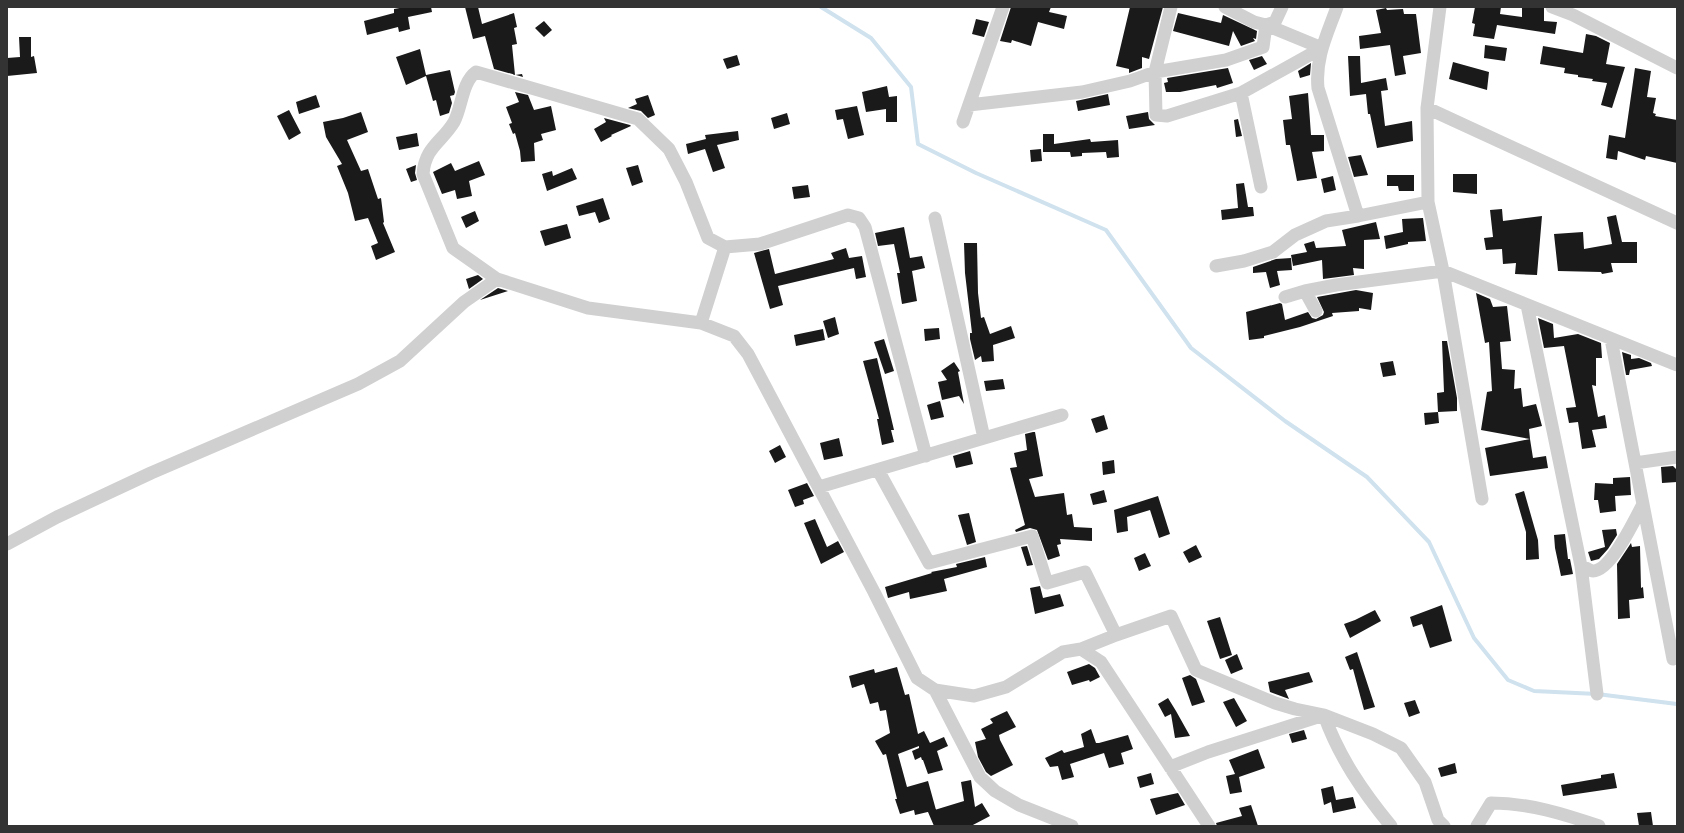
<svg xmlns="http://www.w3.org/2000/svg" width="1684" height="833" font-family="'Varela Round',sans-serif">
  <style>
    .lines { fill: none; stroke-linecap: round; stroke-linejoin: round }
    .stream { stroke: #cfe2ee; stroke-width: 4 }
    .building { fill: #1a1a1a }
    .minor { stroke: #d0d0d0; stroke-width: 13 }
  </style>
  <rect width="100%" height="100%" fill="#fff"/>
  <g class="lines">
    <path class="stream" d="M821 7 871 38 911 87 918 144 976 173 1106 230 1191 348 1285 421 1367 477 1429 542 1474 638 1508 680 1534 691 1597 694 1677 704"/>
  </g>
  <path class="building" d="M405 7H431L432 12 408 17 410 29 399 32 398 27 367 35 364 21 394 13V9Z
    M465 7H478L482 24 514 13 517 27 514 28 517 44 512 45 515 75 522 74 523 77 494 69 485 36 473 39Z
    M1011 7H1051L1049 12 1067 16 1064 29 1038 22 1031 46 1012 40 1011 43 1000 41Z
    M1130 7H1163L1149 59 1142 57V68L1129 73V69L1116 66Z
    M1475 7H1501L1500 14 1522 17V7H1544V21L1557 22 1555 34 1497 25 1494 39 1473 36 1475 24 1472 23Z
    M1386 8 1387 10 1403 9 1404 14H1416L1421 53 1403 56 1406 74 1395 76 1390 45 1360 49 1359 36 1381 33 1376 10Z
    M1178 13 1221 23 1223 15 1257 31 1256 39 1253 38 1255 41 1241 46 1233 31 1229 46 1173 31Z
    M976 19 989 22 984 37 972 34Z
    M544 21 552 30 544 37 535 28Z
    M1586 34 1596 36 1610 43 1606 64 1625 67 1612 108 1601 105 1607 83 1592 81 1593 79 1578 77V75L1564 73 1565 68 1540 64 1543 46 1583 53Z
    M19 37H31V57L34 56 37 73 7 76V58L20 57Z
    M1485 45 1507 48 1505 61 1484 58Z
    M420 49 426 75 450 70 455 92 454 95 450 96 452 103 449 113 440 116 436 100 433 101 426 76 406 85 396 57Z
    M737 55 740 65 727 69 723 59Z
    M1262 56 1267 64 1254 70 1249 60Z
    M1348 56H1360L1361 83 1386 78 1388 90 1381 91 1385 126 1412 121 1413 141 1377 148 1370 114H1368L1366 94 1350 96Z
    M1453 62 1489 72 1487 90 1449 79Z
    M1311 63 1310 75 1300 78 1298 71Z
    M1228 68 1233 83 1217 88 1216 85 1180 92H1166L1164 83 1168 82 1167 78Z
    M1635 68 1651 71 1647 97 1656 98 1653 113 1656 114 1655 116 1677 120V163L1646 156 1645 160 1618 151 1617 160 1606 158 1609 135 1625 138Z
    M887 86 889 97 897 96V122H886V109L866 112 862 92Z
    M515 92 528 95 534 110 551 106 556 130 541 134 543 140 534 143 535 161 521 162 520 151 515 133 513 134 509 124 512 123 506 107 519 102Z
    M1308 93 1311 135H1324V151L1312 152 1317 178 1297 181 1290 145H1286L1283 120 1292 119 1289 96Z
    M1108 94 1110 105 1078 111 1076 101Z
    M316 95 320 107 299 114 296 102Z
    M648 95 655 115 648 118 641 111 628 108 637 104 635 99Z
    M857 106 864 135 848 139 843 119 837 120 835 110Z
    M289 110 301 133 289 140 277 116Z
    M361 112 368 132 347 140 361 171 368 169 378 199 381 198 384 222 383 223 395 252 376 260 371 246 378 243 368 218 355 221 348 193 337 166 342 164 326 137 323 122 343 118Z
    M1148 112 1149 119 1155 125 1129 129 1126 116Z
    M787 113 790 124 774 129 771 118Z
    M604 118 630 125 631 126 611 135 612 136 601 142 594 129 606 122Z
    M1238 119 1242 136 1236 137 1234 120Z
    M738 131 739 140 717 145 725 168 713 172 705 149 688 154 686 144 706 139 705 135Z
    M417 133 419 146 399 150 396 137Z
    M1043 134H1054V144L1090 139 1091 142 1118 140 1119 157 1107 158 1106 152 1082 153V156L1071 157 1070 152H1043Z
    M1041 149 1042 161 1031 162 1030 150Z
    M1361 155 1368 175 1354 177 1348 157Z
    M479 161 485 175 469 181 472 196 457 199 455 190 442 194 433 172 451 163 455 171Z
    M416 165 415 173 417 180 411 182 406 169Z
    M638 165 643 182 632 186 626 168Z
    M572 168 577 179 547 191 542 174 552 171 553 176Z
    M1453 174H1477V194L1453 192Z
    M1387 175H1414V191H1399L1398 186H1387Z
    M1333 176 1336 190 1324 193 1321 179Z
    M1244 183 1248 207H1253L1254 216 1222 220 1221 210 1238 208 1236 184Z
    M808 185 810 197 794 199 792 187Z
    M603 198 610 219 599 223 595 212 579 216 576 206Z
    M1502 209 1503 221 1542 216 1537 275 1515 274 1516 263 1503 264 1502 249 1486 250 1484 238 1493 237 1490 210Z
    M475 211 479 221 466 228 461 217Z
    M1616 215 1622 242H1637V263H1611L1613 272 1602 274 1601 272 1558 271 1554 234 1583 232 1584 249 1612 244 1607 217Z
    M1423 218 1426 241 1408 242V244L1386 249 1384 236 1403 232 1402 219Z
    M1376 222 1380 239 1364 240V269L1353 268 1354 275 1323 279 1322 260 1293 266 1291 255 1307 252 1304 244 1314 241 1316 248 1346 246 1342 230Z
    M567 224 571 238 545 246 540 231Z
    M904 227 910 258 922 256 925 268 912 271 917 301 902 304 897 273H900L894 244 878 246 875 233Z
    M964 243H977L978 293 981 318 984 317 990 334 1011 326 1015 338 993 345 994 361 982 362 981 356 975 360 970 339V333H972L965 273Z
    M846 248 849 258 862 256 866 277 856 279 854 268 778 286 783 305 770 309 754 253 769 249 775 274 834 259 831 253Z
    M1291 258 1292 270 1277 271 1280 285 1270 288 1266 272 1253 273V267L1276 259Z
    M478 275 483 279 469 289 466 279Z
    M498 288 508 291 480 300Z
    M1356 290 1373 293 1371 310 1359 308V311L1332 313 1333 316 1300 327 1264 336V338L1249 340 1246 312 1280 303 1282 304 1285 320 1308 312 1312 318 1316 319 1323 315 1324 312 1317 297Z
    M1476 293 1490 299 1493 307 1507 306 1511 341 1500 342 1502 369 1515 370 1514 389 1521 388 1523 407 1536 404 1542 426 1529 429 1530 439 1481 430 1487 392 1492 391 1489 342 1485 343Z
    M835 317 839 334 828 338 823 321Z
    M1538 318 1553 324 1554 338 1578 334 1601 343 1602 358H1596V386L1592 385 1598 417 1605 415 1607 428 1592 430 1596 447 1582 449 1578 422 1569 423 1566 408 1576 407 1564 346 1544 348Z
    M939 328 940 339 925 341 924 329Z
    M823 329 825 340 796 346 794 335Z
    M884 339 894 371 885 374 874 342Z
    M1442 341H1447L1457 398V411L1438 412 1437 393 1444 392Z
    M1622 352 1631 355V359L1639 358 1651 363 1652 366 1630 370 1629 375H1626Z
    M877 358 894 430H891L894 442 882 445 877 419H879L863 361Z
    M1393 361 1396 375 1383 377 1380 363Z
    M954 362 960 371 958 372 964 404 959 396 942 400 938 382 947 380 941 371Z
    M1003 379 1005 389 986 391 984 381Z
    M940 401 944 417 931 420 927 405Z
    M1438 412 1439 423 1425 425 1424 413Z
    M1104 415 1108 429 1096 433 1091 419Z
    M1033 432H1035L1043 476 1029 479 1035 497 1064 493 1067 515 1072 514 1074 527 1092 528V541L1060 539 1061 544 1057 545 1060 556 1048 560 1037 530 1030 528 1016 532 1015 530 1025 525 1010 468 1017 467 1014 453 1027 450 1025 434Z
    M839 438 843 456 824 460 820 443Z
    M1530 439 1533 458 1546 456 1548 468 1490 476 1485 448Z
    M780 445 786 457 775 463 769 451Z
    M970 451 973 464 956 468 953 456Z
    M1114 460 1115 473 1103 475 1102 462Z
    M1673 466 1677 470V482L1662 483 1661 467Z
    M1630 477 1631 495 1615 496 1616 511 1600 513 1598 500H1594L1595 483 1613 484V478Z
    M807 483 814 496 803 500 804 504 795 507 788 490Z
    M1104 490 1107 502 1093 505 1090 494Z
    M1524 491 1538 540 1539 559 1526 560V532L1515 494Z
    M1158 496 1170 534 1159 538 1150 510 1127 517 1128 531 1117 533 1114 510Z
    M969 513 976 542 967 545 958 515Z
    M815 519 827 547 838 541 844 552 821 564 804 523Z
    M1616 529 1617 535 1608 549 1599 559 1591 561 1588 552 1605 547 1602 530Z
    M1565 534 1568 559H1570L1573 574 1561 576 1555 548 1554 535Z
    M1631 543 1632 547 1640 546 1641 588 1643 587 1644 598 1629 600 1630 618 1618 619 1617 564Z
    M1196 545 1202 557 1189 563 1183 552Z
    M1027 546 1033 565 1027 566 1021 547Z
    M1145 553 1151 566 1139 571 1134 558Z
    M985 557 987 567 944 579 947 591 910 599 909 592 888 598 885 587 932 573 931 572 957 567 956 564Z
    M1040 586 1043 598 1060 594 1064 606 1035 614 1030 588Z
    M1442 605 1452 641 1430 648 1422 624 1413 627 1410 617Z
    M1375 610 1381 621 1350 638 1344 624 1355 620Z
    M1220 617 1232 655 1220 659 1207 621Z
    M1357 652 1375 707 1364 710 1353 669 1350 670 1345 657Z
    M1237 654 1243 669 1231 674 1225 660Z
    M1089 664 1095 668 1100 677 1090 682 1089 680 1072 685 1067 672Z
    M897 667 905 695 909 694 918 734 924 731 930 743 944 737 948 746 937 751 943 770 928 774 923 760H922L921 757 915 760 912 751 919 748V746L898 754 907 787 928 781 936 810 915 815 914 810 900 814 895 799H897L886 754 883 755 875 741 890 733 886 710 880 711 878 702 870 704 864 684 852 688 849 676 874 669 875 673Z
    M1309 672 1313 682 1285 690 1289 699 1270 692 1268 682Z
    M1190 675 1196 679 1205 702 1192 706 1182 678Z
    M1168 698 1176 711 1190 736 1175 738 1171 714 1165 717 1158 704Z
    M1234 698 1247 721 1236 727 1223 702Z
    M1415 700 1420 713 1409 717 1404 703Z
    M1007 711 1016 727 999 735 1000 740 1013 765 991 776 986 772 978 757 975 742 986 739 981 729 993 723 990 719Z
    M1091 729 1096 743H1099L1128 735 1133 749 1121 753 1124 764 1109 768 1104 753 1070 764 1074 777 1062 780 1058 766 1050 767 1045 758 1062 750 1064 753 1084 747 1081 734Z
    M1304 730 1307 739 1292 743 1289 734Z
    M1258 749 1265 768 1239 777 1242 792 1230 794 1226 776 1235 774 1229 760Z
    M1455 763 1457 773 1441 777 1438 768Z
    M1151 773 1154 784 1140 788 1137 777Z
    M1614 773 1617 788 1563 796 1561 785 1601 778V775Z
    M971 780 975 807 982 803 990 816 971 826H934L928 812 964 801 961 782Z
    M1333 786 1336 800 1353 797 1356 808 1333 813 1331 802 1324 805 1321 789Z
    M1178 793 1185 805 1156 815 1150 799Z
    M1251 805 1258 826H1217L1216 823 1242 816 1239 808Z
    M1651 812 1653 826H1639L1637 813Z"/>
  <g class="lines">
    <path class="minor" d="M1171 7 1155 72 1156 115 1167 116 1241 93 1322 48
      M1225 7 1254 22 1266 25 1275 22 1282 7
      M1337 7C1327 35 1315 58 1318 88L1358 216
      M1440 7 1427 108 1428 202 1443 271 1482 499
      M1552 7 1573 15 1677 68
      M1241 93 1261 187
      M969 105 1082 92 1130 81 1155 72 1226 60 1263 47 1266 25 1322 48
      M1427 108 1677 223
      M963 122 1003 7
      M935 218 984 438
      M1216 266 1244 261 1273 252 1295 235 1326 221 1358 216 1428 202
      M497 279 453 248 423 174C425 147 442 142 454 122 462 107 462 82 476 72L638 119 669 149 686 182 708 238 725 247 760 244 848 215 859 218 865 227 926 456
      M1305 291 1336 285 1443 271 1677 365
      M1285 297 1305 291 1316 311
      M1527 305 1581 566C1585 567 1590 571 1593 571 1611 571 1635 519 1643 504
      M701 323 725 247
      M1611 339 1673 659
      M1635 463 1677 457
      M878 470 929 563 1032 536 1047 583 1085 572 1116 635 1171 616 1196 670 1275 703 1295 709 1324 715 1373 734 1401 748 1425 782 1438 820 1444 826
      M819 487 1062 415
      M7 544 57 517 151 473 358 384 400 361 464 302 497 279 588 308 701 323 734 336 748 354 874 592 917 678 935 690 974 696 1006 687 1063 652 1081 649 1101 662 1209 826
      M1581 566 1597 694
      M1081 649 1116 635
      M935 690 980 777 995 791 1019 805 1072 826
      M1170 767 1208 752 1324 715C1339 757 1363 792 1391 826
      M1477 826 1491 803C1529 803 1564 814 1599 826"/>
  </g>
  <rect width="1684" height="833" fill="none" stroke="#333333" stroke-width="16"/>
</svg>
